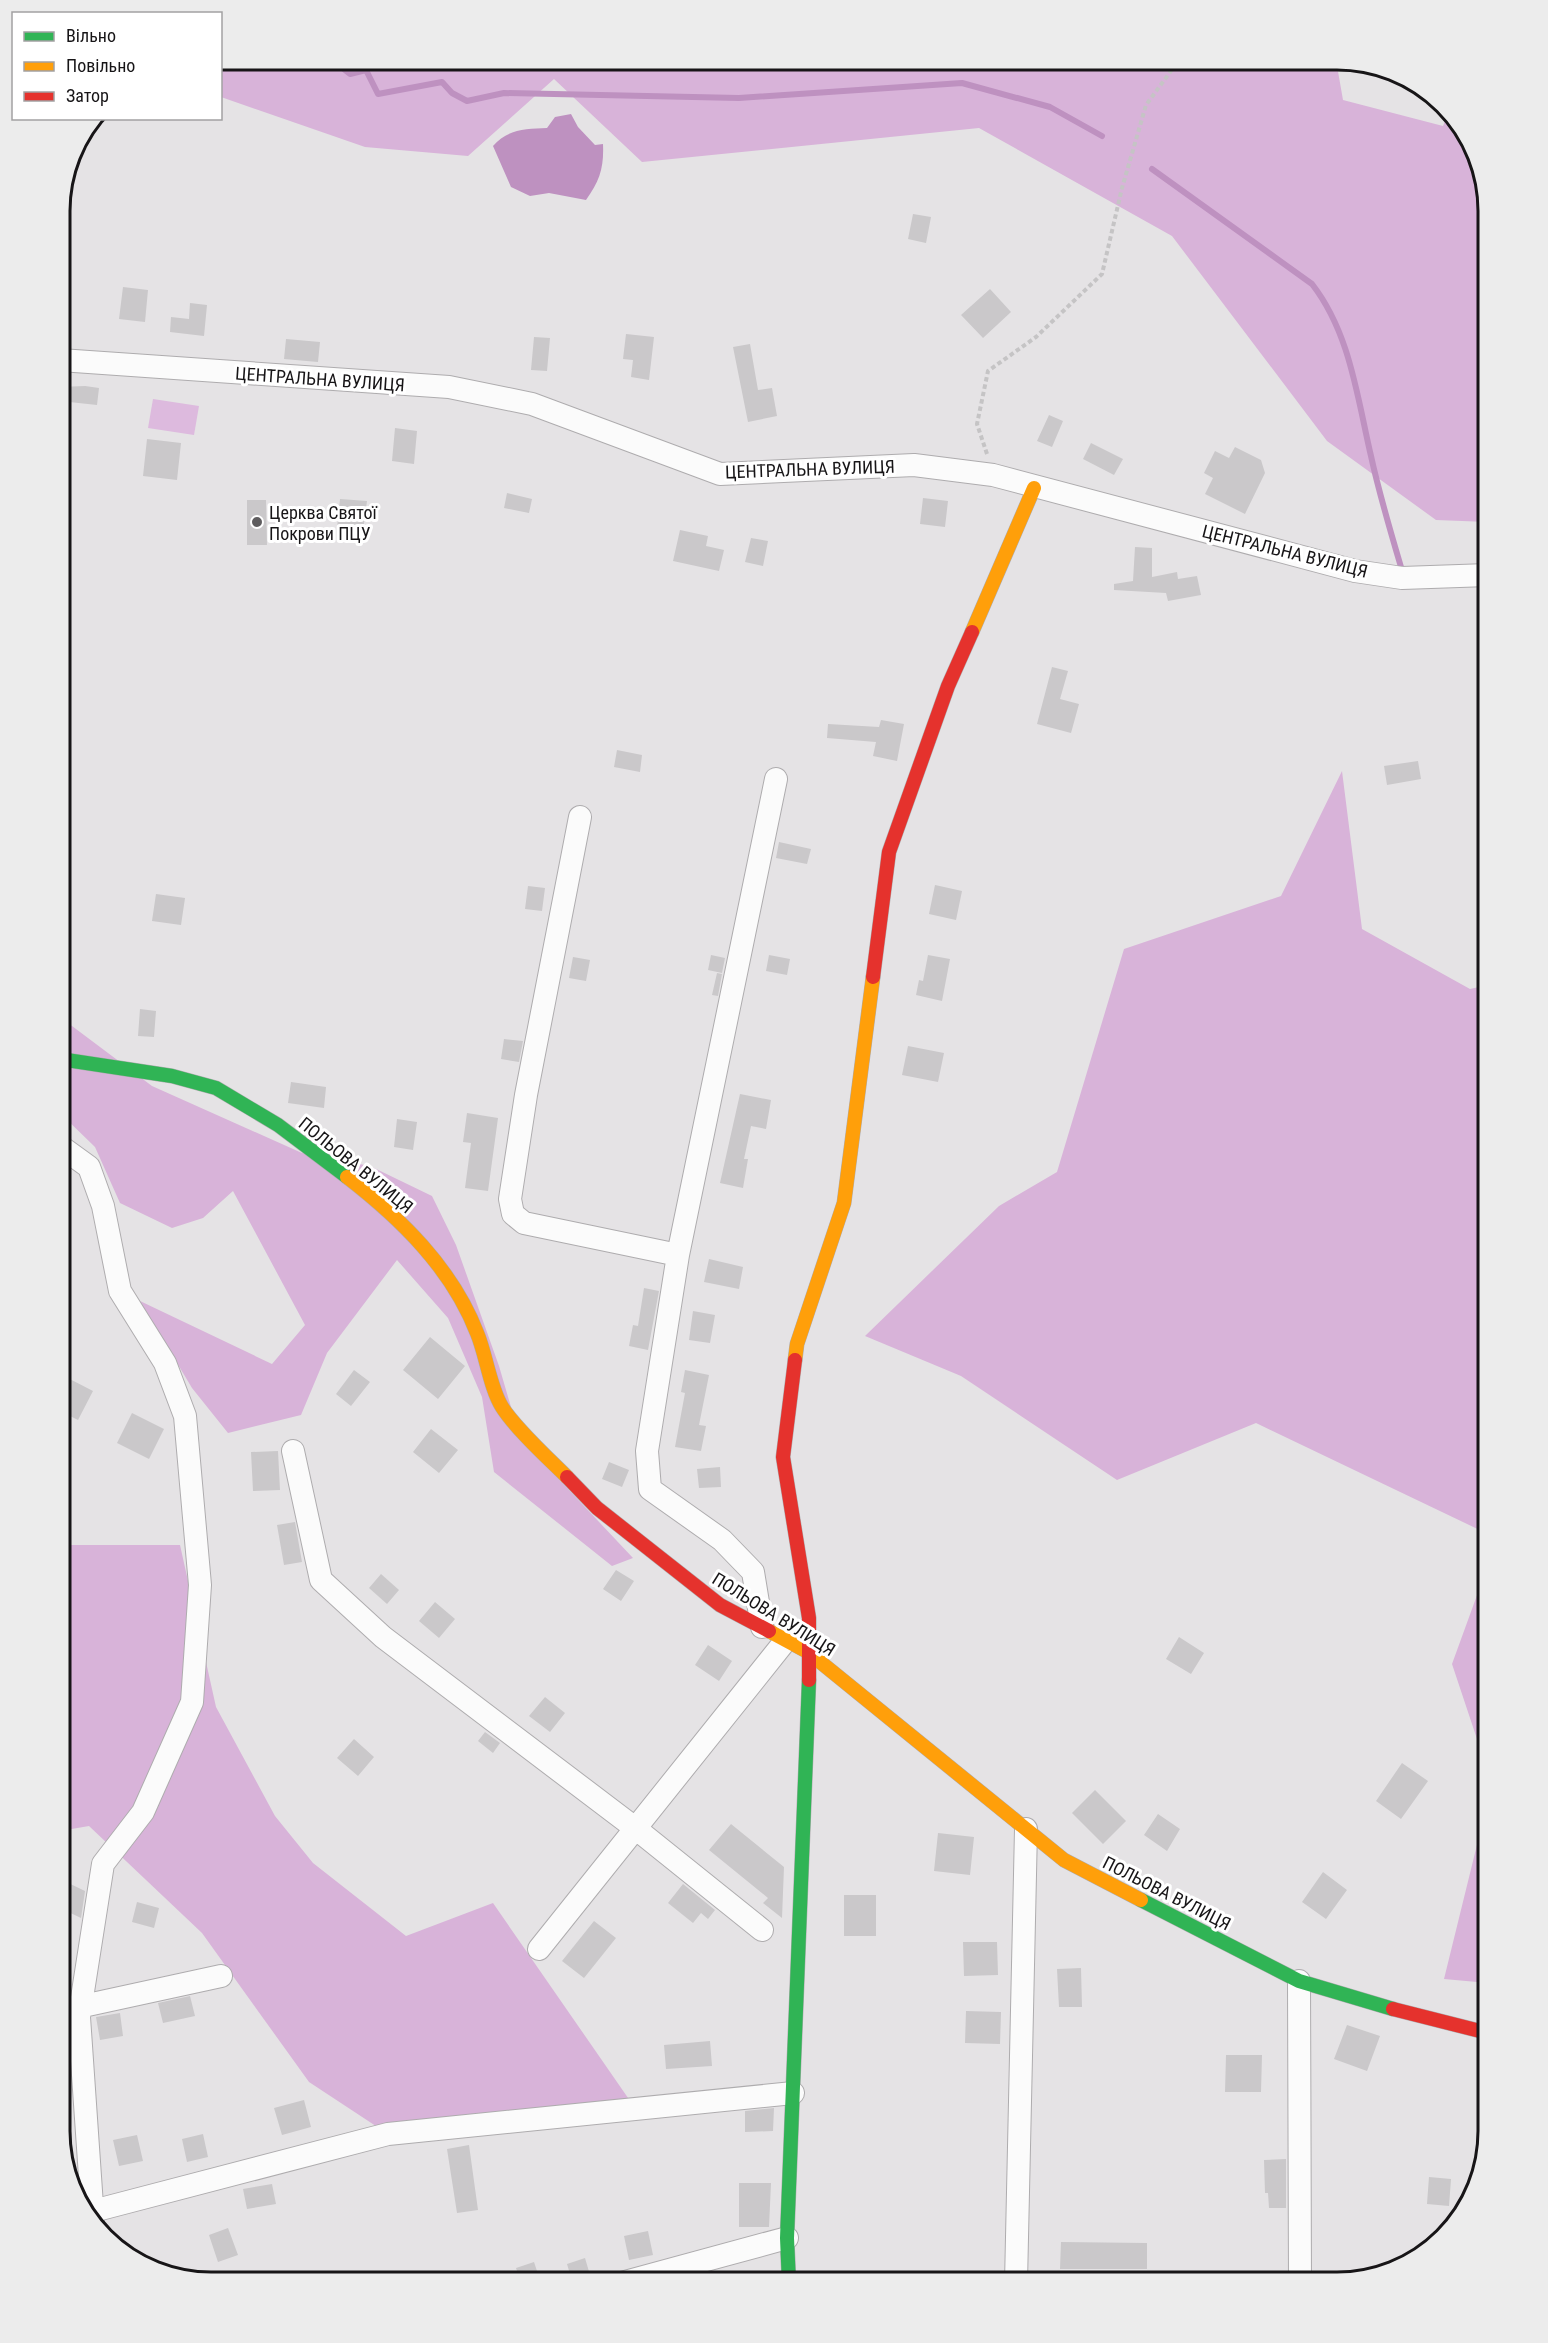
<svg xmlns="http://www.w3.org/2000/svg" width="1548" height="2343" font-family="'Roboto Condensed',sans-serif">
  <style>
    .green { fill: #ddbade }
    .forest { fill: #d8b3d9 }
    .water { fill: #be91c0 }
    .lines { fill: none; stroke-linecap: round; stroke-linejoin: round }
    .stream { stroke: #be91c0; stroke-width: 6 }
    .building { fill: #cac8ca }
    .street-casing { stroke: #aeacae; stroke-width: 24 }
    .fast-casing { stroke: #aeacae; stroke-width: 15 }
    .slow-casing { stroke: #aeacae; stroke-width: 15 }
    .jam-casing { stroke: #aeacae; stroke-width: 15 }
    .path { stroke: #c5c4c5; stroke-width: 4; stroke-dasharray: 4.5 3; stroke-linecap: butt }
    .street { stroke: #fbfbfb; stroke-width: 22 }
    .fast { stroke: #30b455; stroke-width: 14 }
    .slow { stroke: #ff9f0a; stroke-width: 14 }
    .jam { stroke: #e5322d; stroke-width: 14 }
    .poi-dot { fill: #5f5d5f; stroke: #fff; stroke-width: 2 }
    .labels { text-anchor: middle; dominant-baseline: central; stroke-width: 6; stroke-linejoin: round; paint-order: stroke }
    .street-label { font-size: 18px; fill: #171517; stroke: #fff }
    .poi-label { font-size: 18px; fill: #171517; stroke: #fff; text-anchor: start }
    .rim { fill: none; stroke: #171517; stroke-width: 3 }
  </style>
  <rect width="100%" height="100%" fill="#e5e3e5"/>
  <path class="green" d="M153 399 199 406 194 435 148 428Z"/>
  <path class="forest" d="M221 60H1336L1343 100 1443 126 1448 114 1468 136 1488 211V522L1436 520 1327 441 1172 236 979 128 642 162 554 79 468 156 365 147 221 97Z
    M1342 771 1362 929 1470 989 1488 985V1534L1256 1423 1117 1480 961 1376 865 1336 999 1206 1057 1172 1124 949 1281 896Z
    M60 1017 152 1086 302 1153 370 1166 432 1196 456 1245 499 1366 520 1438 633 1558 612 1566 494 1472 482 1397 448 1318 397 1260 327 1353 301 1415 228 1433 192 1388 140 1301 272 1364 305 1325 233 1191 203 1218 172 1228 120 1203 95 1147 60 1113Z
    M60 1545H180L216 1707 275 1816 313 1863 406 1936 493 1903 635 2108 388 2134 309 2082 202 1933 89 1826 60 1831Z
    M1488 1565V1772L1452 1664Z
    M1488 1800V1983L1444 1979Z"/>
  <path class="water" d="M571 114 578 127 595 145 603 144C604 167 600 181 586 200L549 193 530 196 511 187 493 146C507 129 526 129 547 128L555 117Z"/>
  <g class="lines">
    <path class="stream" d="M312 60V66L324 60
      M332 60 350 74 366 70 378 94 442 82 452 93 467 101 504 93 739 98 962 83 1050 107 1102 136
      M1152 169 1312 284C1350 333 1357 396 1371 456 1379 493 1390 530 1401 567"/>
  </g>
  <path class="building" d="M913 214 931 217 926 243 908 239Z
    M123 287 148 290 145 322 119 319Z
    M990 289 1011 312 983 338 961 315Z
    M190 303 207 305 204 336 170 332 171 317 189 319Z
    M626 334 654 337 649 380 631 377 633 360 623 359Z
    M534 337 550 338 547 371 531 370Z
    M286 339 320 342 318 362 284 359Z
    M750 344 758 390 772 388 777 416 748 422 733 347Z
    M85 386 99 388 97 405 60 401V387Z
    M1049 415 1063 421 1052 447 1037 441Z
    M395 428 417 431 414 464 392 461Z
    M147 439 181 443 177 480 143 476Z
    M1091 443 1123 459 1114 475 1083 459Z
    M1235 447 1261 460 1265 473 1245 514 1205 494 1213 478 1204 473 1215 451 1229 458Z
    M507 493 532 499 529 513 504 508Z
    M923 498 948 501 945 527 920 524Z
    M340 499 367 501 363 531 337 528Z
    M247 500H266L267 545H247Z
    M680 530 708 536 706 546 724 550 719 571 673 561Z
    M751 538 768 541 763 566 745 562Z
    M1135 547 1152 548V577L1177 572 1178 579 1197 576 1201 595 1168 601 1166 593 1114 590V584L1133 581Z
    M1052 667 1068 671 1060 699 1079 704 1071 733 1037 724Z
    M881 720 904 724 897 761 873 756 876 742 827 738 828 724 879 727Z
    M617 750 642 755 640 772 614 767Z
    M1418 761 1421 779 1387 785 1384 766Z
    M779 842 811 849 807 864 776 858Z
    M935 885 962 891 956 920 929 914Z
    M528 886 545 888 542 911 525 909Z
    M156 894 185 898 181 925 152 921Z
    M711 955 725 958 722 973 708 970Z
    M769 955 790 959 787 975 766 971Z
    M928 955 950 959 942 1001 916 995 919 980 923 981Z
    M573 957 590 960 586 981 569 978Z
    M717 973 722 974 718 996 712 995Z
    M140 1009 156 1011 154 1037 138 1036Z
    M504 1039 523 1041 519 1062 501 1059Z
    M908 1046 944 1053 938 1082 902 1075Z
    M291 1082 326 1087 324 1108 288 1103Z
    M740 1094 771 1100 766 1129 751 1126 744 1159H748L743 1188 720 1183Z
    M467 1113 498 1118 488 1191 465 1188 471 1143 463 1142Z
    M397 1119 417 1122 413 1150 394 1147Z
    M709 1259 743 1267 739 1289 704 1282Z
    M644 1288 659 1291 648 1350 629 1346 633 1325 638 1326Z
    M693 1311 715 1315 710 1343 689 1340Z
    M430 1337 465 1366 438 1399 403 1370Z
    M354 1370 370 1382 351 1406 336 1394Z
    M685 1370 709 1375 699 1425 706 1426 701 1451 675 1447 685 1393 681 1392Z
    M60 1374 93 1391 78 1420 60 1411Z
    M132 1413 164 1429 149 1459 117 1443Z
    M431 1429 458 1450 439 1473 413 1452Z
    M278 1451 280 1490 253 1491 251 1452Z
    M609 1462 629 1470 622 1487 602 1479Z
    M720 1467 721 1487 699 1488 697 1469Z
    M295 1522 302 1562 284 1565 277 1525Z
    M616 1570 634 1581 621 1601 603 1589Z
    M381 1574 399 1590 387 1604 369 1588Z
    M435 1602 455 1619 439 1638 419 1621Z
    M1179 1637 1204 1653 1191 1674 1166 1659Z
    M708 1645 732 1661 719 1681 695 1665Z
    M545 1697 565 1713 550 1732 529 1716Z
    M485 1732 500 1743 493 1753 478 1741Z
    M354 1739 374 1757 358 1776 337 1758Z
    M1402 1763 1428 1781 1401 1819 1376 1801Z
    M1095 1790 1126 1821 1103 1844 1072 1813Z
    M1158 1814 1180 1829 1167 1851 1144 1835Z
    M731 1824 784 1867 782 1918 763 1903 768 1898 709 1850Z
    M938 1833 974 1837 970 1875 934 1871Z
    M1323 1872 1347 1890 1326 1919 1302 1902Z
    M60 1879 85 1891 81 1918 60 1908Z
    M683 1884 715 1910 708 1919 701 1913 693 1923 668 1903Z
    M844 1895H876V1936H844Z
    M137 1902 159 1908 154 1928 132 1922Z
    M594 1921 616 1938 584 1978 562 1961Z
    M963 1942H997L998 1975 964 1976Z
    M1081 1968 1082 2007H1059L1057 1969Z
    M190 1996 195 2016 163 2023 158 2003Z
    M966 2011 1001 2012 1000 2044 965 2043Z
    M120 2013 123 2036 100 2040 96 2017Z
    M1347 2025 1380 2036 1367 2071 1334 2059Z
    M710 2041 712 2066 666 2069 664 2045Z
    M1226 2055H1262L1261 2092H1225Z
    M304 2100 311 2127 282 2135 274 2108Z
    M774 2108 773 2131 745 2132V2111Z
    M203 2134 208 2157 187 2162 182 2139Z
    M137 2135 143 2161 119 2166 113 2140Z
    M469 2145 478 2210 457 2213 447 2149Z
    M1286 2159V2208H1269L1268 2193H1265L1264 2160Z
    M1429 2177 1451 2179 1449 2206 1427 2204Z
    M739 2183H771L769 2227H739Z
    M272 2184 276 2204 247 2209 243 2189Z
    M228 2228 238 2255 218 2262 209 2235Z
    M648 2231 653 2255 629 2260 624 2236Z
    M1061 2242 1147 2243V2269H1060Z
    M585 2258 590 2275 572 2281 567 2264Z
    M534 2262 541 2283H521L516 2268Z"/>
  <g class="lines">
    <defs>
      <path id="street" d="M60 360 449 387 532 404 720 474 914 465 993 475 1355 571 1402 578 1488 575
        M580 817 526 1095 510 1199 513 1214 524 1223 678 1255
        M60 1146 89 1167 103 1206 120 1291 165 1363 185 1416 200 1585 192 1702 143 1812 103 1864 79 2017 93 2220
        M293 1451 321 1580 383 1637 635 1828 762 1930
        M762 1627 753 1572 722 1540 650 1489 647 1451 678 1255 776 779
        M539 1949 786 1640
        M1299 1981 1300 2283
        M60 2011 221 1976
        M93 2211 388 2134 793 2093
        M621 2283 787 2238
        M1016 2283 1026 1829"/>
      <path id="fast" d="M60 1059 172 1076 216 1088 278 1125 347 1177
        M1141 1900 1299 1981 1393 2009
        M789 2283 787 2238 809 1680"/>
      <path id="slow" d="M972 632 1034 488
        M347 1177C400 1218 452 1268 477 1333 486 1354 490 1388 502 1407 516 1429 548 1458 567 1477
        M795 1360 797 1344 844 1203 873 977
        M769 1631 808 1652 1064 1860 1141 1900"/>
      <path id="jam" d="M873 977 889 852 948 686 972 632
        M795 1360 783 1457 809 1618V1680
        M567 1477 597 1508 720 1605 769 1631
        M1393 2009 1488 2033"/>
    </defs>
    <use href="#street" class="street-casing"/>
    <use href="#fast" class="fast-casing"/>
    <use href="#slow" class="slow-casing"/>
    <use href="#jam" class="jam-casing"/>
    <path class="path" d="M987 454 977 424 988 371 1036 337 1102 274 1122 188 1146 105 1179 60"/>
    <use href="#street" class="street"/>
    <use href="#fast" class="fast"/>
    <use href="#slow" class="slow"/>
    <use href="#jam" class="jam"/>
  </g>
  <circle class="poi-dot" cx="257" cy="522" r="6"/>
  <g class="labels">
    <g class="street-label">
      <text transform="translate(320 379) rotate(4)">ЦЕНТРАЛЬНА ВУЛИЦЯ</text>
      <text transform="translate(810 469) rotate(-2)">ЦЕНТРАЛЬНА ВУЛИЦЯ</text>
      <text transform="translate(1285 551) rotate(14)">ЦЕНТРАЛЬНА ВУЛИЦЯ</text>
      <text transform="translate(356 1165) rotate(39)">ПОЛЬОВА ВУЛИЦЯ</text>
      <text transform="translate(774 1614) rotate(32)">ПОЛЬОВА ВУЛИЦЯ</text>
      <text transform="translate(1167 1893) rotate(27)">ПОЛЬОВА ВУЛИЦЯ</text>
    </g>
    <g class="poi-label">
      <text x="269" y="512">Церква Святої<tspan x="269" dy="21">Покрови ПЦУ</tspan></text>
    </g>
  </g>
  <path d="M0 0H1548V2343H0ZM211 70H1337A141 141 0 0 1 1478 211V2131A141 141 0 0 1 1337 2272H211A141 141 0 0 1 70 2131V211A141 141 0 0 1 211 70Z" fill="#ececec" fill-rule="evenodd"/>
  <path class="rim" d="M211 70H1337A141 141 0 0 1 1478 211V2131A141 141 0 0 1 1337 2272H211A141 141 0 0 1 70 2131V211A141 141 0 0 1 211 70Z"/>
  <rect x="12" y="12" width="210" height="108" fill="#ffffff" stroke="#a2a1a2" stroke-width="1.5"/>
  <rect x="24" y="32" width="30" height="9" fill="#30b455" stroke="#a2a1a2" stroke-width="1.5"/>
  <text x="66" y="42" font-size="18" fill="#171517">Вільно</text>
  <rect x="24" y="62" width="30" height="9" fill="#ff9f0a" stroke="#a2a1a2" stroke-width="1.5"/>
  <text x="66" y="72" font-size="18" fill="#171517">Повільно</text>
  <rect x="24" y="92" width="30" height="9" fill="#e5322d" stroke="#a2a1a2" stroke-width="1.5"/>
  <text x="66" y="102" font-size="18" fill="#171517">Затор</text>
</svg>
